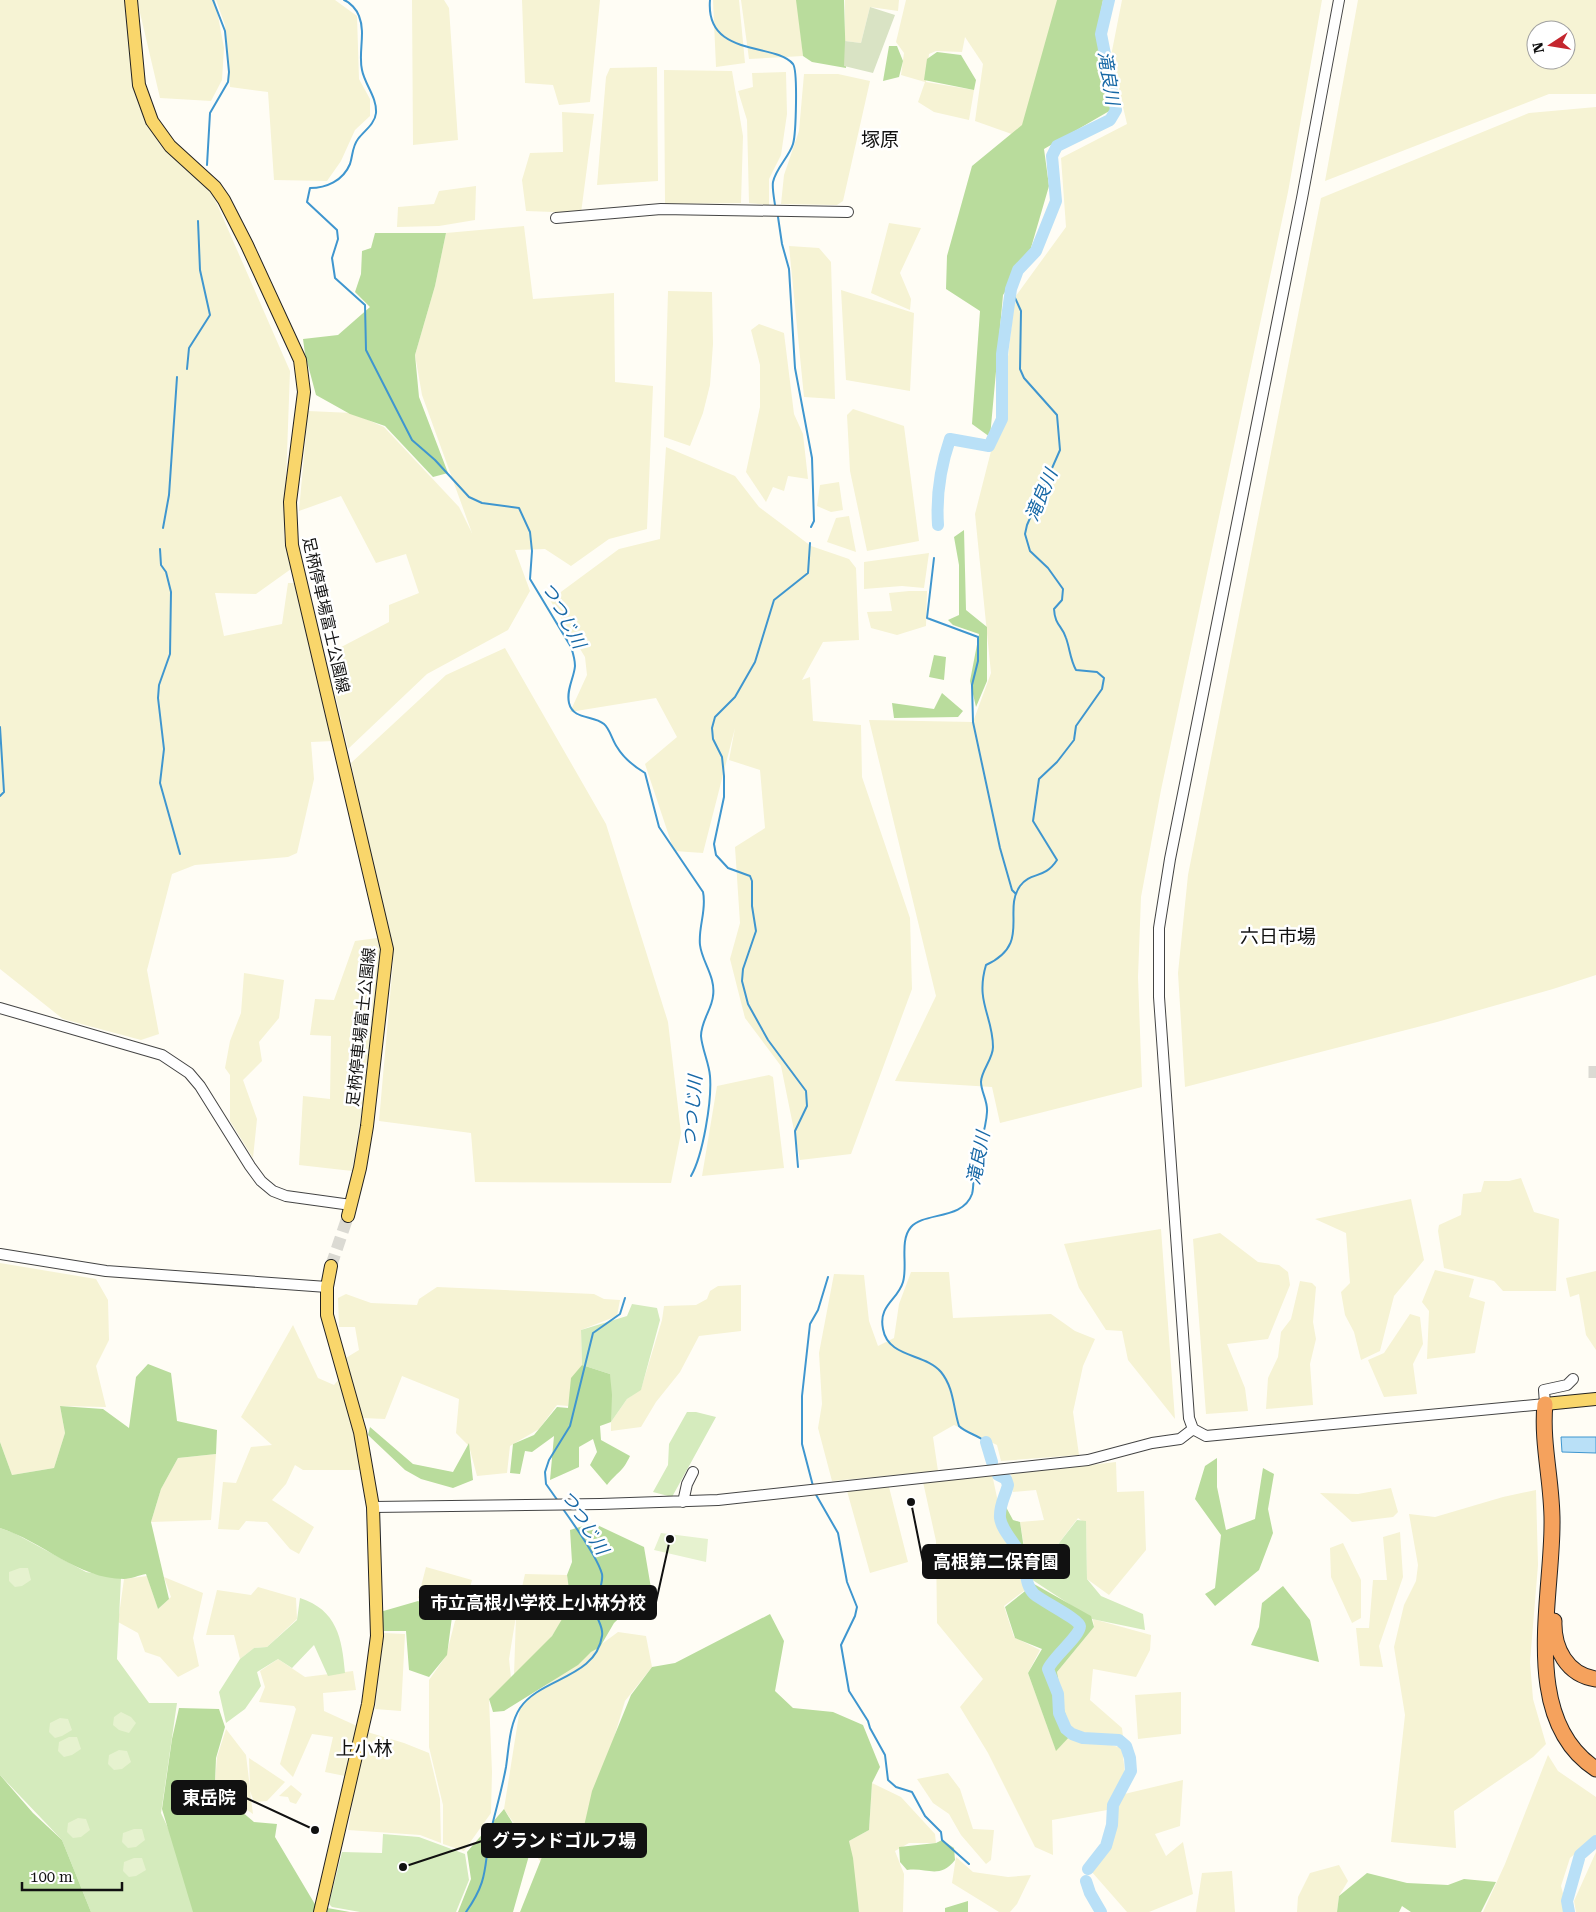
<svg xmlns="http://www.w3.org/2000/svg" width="1596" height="1912" font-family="'Roboto Serif','Noto Sans JP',serif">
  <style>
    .farmland { fill: #f6f3d4; fill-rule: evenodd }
    .green { fill: #d5ebbd }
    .forest { fill: #b9dc9c }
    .cemetery { fill: #d9e3c4 }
    .pitch { fill: #e6f2cf }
    .water { fill: #b9e0f7; stroke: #3f96cf }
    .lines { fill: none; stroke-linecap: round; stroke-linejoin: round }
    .stream { stroke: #3f96cf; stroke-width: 2 }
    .river { stroke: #b9e0f7; stroke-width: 12 }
    .major-tunnel { stroke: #dbdad3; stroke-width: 12; stroke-dasharray: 12 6; stroke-linecap: butt }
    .highway-tunnel { stroke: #dbdad3; stroke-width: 15; stroke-dasharray: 15 8; stroke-linecap: butt }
    .minor-casing { stroke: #444; stroke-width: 12 }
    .major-casing { stroke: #222; stroke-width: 14 }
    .highway-casing { stroke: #222; stroke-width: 17 }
    .minor { stroke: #fff; stroke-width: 10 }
    .major { stroke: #f9d66b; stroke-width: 12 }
    .highway { stroke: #f5a25d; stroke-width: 15 }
    .labels { text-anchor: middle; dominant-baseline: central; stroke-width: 5; stroke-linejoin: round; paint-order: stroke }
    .street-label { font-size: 16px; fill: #111; stroke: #fff }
    .water-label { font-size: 18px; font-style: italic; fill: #1768a6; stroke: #fff }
    .quarter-label { font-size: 19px; fill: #111; stroke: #fff }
    .leader { fill: none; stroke: #111; stroke-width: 2 }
    .callout-dot { fill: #111; stroke: #fff; stroke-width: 2 }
    .callout { fill: #111; stroke: #111; stroke-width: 2 }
    .callout-label { font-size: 18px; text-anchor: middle; font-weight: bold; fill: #fff }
  </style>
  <rect width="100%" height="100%" fill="#fffdf5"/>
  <path class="farmland" d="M0 0H126L131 68 140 108 160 145 213 195 290 371 284 536 291 569 256 594 215 593 224 636 282 624 288 583H294L333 741 311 742 314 779 297 853 288 857 195 865 172 874 147 970 159 1034 141 1040 63 1019 0 969Z
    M137 0H215L224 48 222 80 211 101 160 98Z
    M216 0H335L357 16 359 79 370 99V116L355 130 341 161 327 181 274 180 268 92 230 87 225 25Z
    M412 0H444L449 8 458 140 413 145Z
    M522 0H600L590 102 559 105 553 85 525 83Z
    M713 0H739L745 63 716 67Z
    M741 0H797L803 56 749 59Z
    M845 0H899L898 11 870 7 861 43 845 41Z
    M906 0H1063L1023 138 975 121 983 64 965 37 962 52 936 51 929 54 926 82 974 90 969 120 934 112 918 102 925 82 901 75 904 53 896 42Z
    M1122 0H1322L1288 192 1161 790 1141 897 1138 977 1142 1087 1000 1123 992 1087 895 1081 936 996 869 720 973 722 991 673 975 514 1002 408 1015 297 1066 227 1061 158 1127 124 1111 56Z
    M1358 0H1596V94H1549L1325 181ZM1536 30H1566V60H1536Z
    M657 67 658 181 597 185 606 77 610 68Z
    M664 70 732 71 743 136 741 203 665 204Z
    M786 72 787 114 781 155 769 179V205L749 203 747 120 738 91 753 87 752 73Z
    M804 74H838L870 81 843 201 837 205 781 204 784 175 799 131Z
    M1596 107V975L1553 989 1437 1022 1185 1087 1178 973 1188 875 1321 198 1529 113Z
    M562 112 594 114 581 213 526 211 522 180 530 153 563 152Z
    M476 186 475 220 439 226 397 227 398 207 434 204 439 191Z
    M889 223 921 228 900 273 911 299 910 310 871 293Z
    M524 226 533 299 614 293 615 382 653 386 647 529 609 539 571 566 545 549 515 550 530 591 508 630 427 674 348 749 326 655 389 622V605L419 593 406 554 376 563 341 496 299 511 308 411 352 413 384 427 459 507 472 533 422 395 415 355 435 286 446 233Z
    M789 246 819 248 831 262 835 399 804 397Z
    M841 290 914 313 910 391 846 380Z
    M668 291 712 292 713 344 710 385 703 413 690 446 664 437Z
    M759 324 784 333 794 414 803 434 808 479 788 476 784 491 773 487 766 502 746 472 760 407V365L751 330Z
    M853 409 904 426 919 541 867 551 850 471 847 415Z
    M666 447 735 476 759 507 811 546 849 559 856 568 859 640 823 642 802 680 810 677 813 721 861 725 862 777 910 918 912 989 851 1154 800 1160 781 1066 745 1018 730 959 740 923 735 847 765 828 760 770 729 760 735 728 703 853 674 851 645 764 677 737 656 698 570 712 587 675 585 657 550 600 619 549 660 539Z
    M839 482 843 510 831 512 817 506 820 485Z
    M849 516 856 552 827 542 836 518Z
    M929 553 924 588 902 586 864 589V562Z
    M909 591H927L926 626 897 635 871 628 867 612 892 611 889 593Z
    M505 648 606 824 668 1022 681 1133 671 1183 475 1182 471 1133 379 1121 393 963 351 763 446 675Z
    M377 938 384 948 373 1043 352 1171 299 1165 303 1096 330 1099 331 1036 310 1035 315 999 334 1000 355 941Z
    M244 973 284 980 279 1018 259 1042 262 1061 243 1080 257 1119 253 1158 230 1121V1075L225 1068 230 1041 241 1013Z
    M769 1075 773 1077 784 1168 702 1176 717 1086Z
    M1521 1178 1534 1212 1559 1219 1556 1291H1503L1494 1281 1444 1268 1438 1231 1439 1225 1461 1215 1463 1194 1481 1192 1484 1181H1509Z
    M1411 1199 1424 1260 1394 1296 1380 1351 1361 1360 1354 1332 1345 1315 1341 1292 1350 1283 1346 1233 1315 1219Z
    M1161 1229 1175 1419 1128 1360 1122 1331 1106 1330 1079 1288 1064 1244Z
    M1220 1233 1258 1262 1279 1265 1288 1272 1290 1285 1268 1339 1227 1344 1245 1388 1248 1411 1206 1414 1193 1239Z
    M0 1263 96 1279 108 1300 109 1340 96 1366 106 1407 60 1406 65 1433 54 1468 12 1475 0 1442Z
    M1435 1270 1474 1279 1469 1297 1485 1302 1475 1353 1427 1359 1429 1311 1422 1302Z
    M1596 1271V1350L1586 1335 1579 1294 1570 1297 1566 1278Z
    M911 1272H949L953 1318 1051 1314 1075 1331 1095 1339 1083 1366 1073 1412 1079 1455 1001 1461 997 1445 954 1425 933 1437 938 1471 832 1481 818 1428 822 1404 819 1353 834 1274 864 1275 869 1321 878 1346 894 1338 899 1304Z
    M1300 1281 1312 1283 1316 1287 1313 1322 1316 1339 1310 1364 1313 1405 1266 1409 1268 1378 1278 1357 1281 1332 1291 1319Z
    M741 1285V1331L699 1336 680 1372 656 1402 641 1427 611 1431V1422L627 1399 641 1389 662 1320 664 1306 696 1305 707 1299 710 1291 718 1286Z
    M437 1287 594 1294 604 1299 620 1300 617 1316 581 1330 582 1365 573 1377 568 1406 557 1405 539 1429 510 1446 507 1473 477 1476 469 1446 456 1433 459 1399 402 1376 385 1419 363 1418 344 1359 359 1350 355 1327H339L338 1298 346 1294 371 1303 417 1305 419 1299Z
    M1410 1314 1420 1317 1423 1344 1413 1364 1417 1394 1384 1397 1368 1360 1384 1353Z
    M293 1325 318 1378 334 1385 340 1378 362 1470H303L295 1465 286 1484 272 1500 314 1527 299 1554 290 1549 267 1522 246 1521 239 1530 218 1529 223 1482 236 1483 251 1447 272 1445 241 1417Z
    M216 1454 211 1520 151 1522 161 1489 178 1458Z
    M1116 1462 1117 1492 1144 1491 1146 1550 1109 1595 1087 1579 1086 1524 1078 1518 1052 1552 1024 1546 1020 1522 1044 1520 1036 1490 1013 1492 1011 1474Z
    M992 1474 1008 1549 1025 1590 1004 1606 1014 1637 1040 1650 1028 1673 1056 1750 1072 1734 1122 1748 1125 1773 1107 1810 1052 1820 1053 1855 1035 1847 988 1753 960 1707 983 1679 937 1623 936 1541 923 1482Z
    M889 1487 908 1562 870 1573 847 1491Z
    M1391 1488 1398 1512 1393 1517 1352 1522 1320 1493 1358 1494Z
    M1536 1490 1538 1565 1530 1662 1533 1699 1546 1744 1533 1757 1454 1811 1456 1848 1391 1842 1405 1715 1394 1647 1404 1605 1416 1581 1418 1565 1409 1514 1435 1517 1503 1497Z
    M1400 1532 1403 1577 1379 1646 1383 1667 1360 1666 1356 1628H1369L1373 1580H1387L1383 1537Z
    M1343 1543 1361 1580V1618L1352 1623 1331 1577 1330 1548Z
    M426 1567 472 1580 466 1603 446 1609 418 1598Z
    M525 1574 567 1575 571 1604 562 1622 541 1651 514 1675 516 1616 509 1659 511 1678 489 1699 492 1772 491 1813 464 1851 443 1844V1805L429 1747V1680L446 1656 455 1621 476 1599 517 1609Z
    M147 1576 158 1609 171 1597 164 1577 203 1593 193 1638 199 1666 178 1677 160 1657 145 1652 138 1633 118 1622 124 1579Z
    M258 1587 296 1598 297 1619 267 1647 254 1648 240 1659 234 1635H206L217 1590 251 1595Z
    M1093 1619 1151 1635 1150 1650 1136 1677 1093 1669 1090 1700 1122 1728 1123 1737 1069 1732 1057 1672 1094 1627Z
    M618 1632 646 1636 652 1667 625 1701 582 1845 540 1861 504 1809 520 1708 530 1697Z
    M384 1633 405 1634 401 1711 375 1709Z
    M278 1659 305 1677 353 1671 356 1690 323 1693 324 1711 357 1726 345 1776 325 1772 333 1737 312 1734 293 1777 280 1764 296 1709 294 1706 259 1702 265 1687 260 1671Z
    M1181 1692V1734L1138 1739 1135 1695Z
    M226 1729 246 1755 250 1788 249 1758 285 1782 267 1801 254 1802 250 1791 253 1814 228 1797 215 1783 217 1757Z
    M364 1731 404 1743 429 1753 440 1799 441 1843 420 1835 348 1830Z
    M1548 1755 1558 1771 1596 1797V1836L1570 1858 1561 1886 1568 1912H1483L1505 1864Z
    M948 1773 960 1789 973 1829 994 1830 991 1860 986 1864 961 1835 949 1814 933 1803 917 1779Z
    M1183 1780 1180 1826 1155 1834 1166 1856 1183 1842 1193 1894 1149 1912H1127L1091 1871 1111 1845 1118 1824 1116 1796Z
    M872 1783 901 1797 935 1834 936 1843H909L895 1851 904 1874 903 1912H859L849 1841 869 1830Z
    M291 1785 302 1794 296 1804 290 1802 288 1797 279 1796Z
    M1596 1852V1912H1576L1574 1901Z
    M956 1857 973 1872 1008 1877 1031 1875 1017 1904 1010 1912H999L952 1883Z
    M1339 1865 1348 1881 1339 1896 1337 1912H1297L1298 1897 1310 1873Z
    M1232 1871 1235 1912H1196L1202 1873Z"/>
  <path class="green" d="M632 1304 657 1308 660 1320 641 1390 627 1399 611 1422 610 1374 582 1365 581 1330 627 1316Z
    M687 1412H696L716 1417 672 1497 653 1492 668 1465 669 1444Z
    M1077 1520 1086 1521 1087 1579 1101 1596 1143 1614 1145 1630 1092 1619 1031 1579Z
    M0 1528 14 1533 86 1572 121 1578 117 1659 149 1703H177L161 1813 200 1896V1912H91L62 1840 0 1775Z
    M300 1598C337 1610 342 1638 345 1673L328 1676 314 1645 292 1668 278 1659 257 1672 261 1686 245 1709 226 1723 219 1692 240 1659 254 1648 267 1647 297 1620Z
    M383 1834 419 1837 465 1854 469 1880 456 1912H360L332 1907 329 1904 342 1852 382 1853Z"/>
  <path class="forest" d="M796 0H844L846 68 812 62 803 56Z
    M1057 0H1103L1097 32 1111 110 1044 149 1049 186 1028 258 1003 295 990 437 972 424 980 311 946 289 947 256 972 166 1022 125Z
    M889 46H897L903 61 899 77 883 81Z
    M937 52 961 55 976 80 974 90 924 80 927 59Z
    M375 233H446L435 286 415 355 419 397 448 473 433 477 385 426 350 414 316 395 305 354 303 339 338 335 370 307 355 292 361 274 362 251 371 248Z
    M964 530 966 610 987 627V681L976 707 970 681 979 634 953 625 948 620 959 615V565L954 537Z
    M934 655 946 657 944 680 929 677Z
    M942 693 963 711 958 717 894 718 892 703 934 709Z
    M148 1364 171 1373 177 1421 217 1430 216 1454 178 1458 161 1489 151 1522 169 1599 158 1609 146 1574C139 1575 131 1579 124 1579 78 1579 42 1541 0 1528V1442L12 1475 54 1468 65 1433 60 1406 103 1409 129 1428 136 1377Z
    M582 1365 610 1374 612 1395 611 1422 600 1426 601 1440 630 1456C622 1473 617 1472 607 1485L590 1465 597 1452 593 1439 579 1447V1467L550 1480 554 1436 532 1452 525 1451 520 1474 510 1473 513 1444 534 1435 557 1407 568 1408 571 1378Z
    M370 1427 413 1464 453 1472 469 1443 473 1480 453 1488 421 1479 405 1470 368 1435Z
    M1217 1458V1487L1226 1530 1255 1519 1263 1468 1274 1474 1268 1509 1273 1533 1259 1570 1215 1606 1205 1594 1215 1588 1221 1535 1195 1499 1205 1466Z
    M1006 1507 1013 1520 1020 1522 1024 1549 1049 1552C1045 1564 1034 1571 1022 1576L1011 1559 1009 1541 1001 1520Z
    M593 1523 644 1547 651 1588 614 1623 600 1647 591 1652 578 1665 504 1711 493 1712 489 1699 552 1636 571 1604 567 1575 572 1562 570 1530Z
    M1034 1584 1091 1616 1094 1627 1057 1672 1064 1709 1072 1734 1056 1751 1028 1673 1042 1649 1015 1638 1005 1607Z
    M1283 1586 1310 1620 1319 1662 1251 1645 1259 1627 1262 1603Z
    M418 1601 452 1617 447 1655 429 1677 409 1670 406 1631H384L380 1612Z
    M770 1614 784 1641 775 1691 793 1708 833 1712 863 1725 880 1767 872 1783 869 1830 849 1841 853 1858 859 1912H520L546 1847 577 1857 592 1791 631 1695 652 1667 675 1663Z
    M179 1708 219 1709 225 1727 216 1758 215 1783 228 1800 254 1822 277 1824 275 1837 316 1906 350 1912H193L162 1809 172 1739Z
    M0 1775 33 1813 62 1840 91 1912H0Z
    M504 1809 530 1852 513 1912H458L471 1879 467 1852Z
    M942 1840 954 1848 955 1860C939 1880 927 1867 907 1870L900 1862 899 1847 936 1843Z
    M1367 1873 1407 1883 1448 1885 1464 1879 1496 1882 1481 1912H1411L1402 1906 1399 1912H1337L1339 1896Z
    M968 1901V1912H945V1908Z"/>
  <path class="cemetery" d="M870 7 895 15 873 73 844 66 845 41 861 43Z"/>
  <path class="pitch" d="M661 1533 708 1539 706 1562 654 1550Z
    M20 1568H28L31 1580 22 1586 15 1587 9 1581V1572Z
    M121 1712 131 1717 136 1723 129 1733 119 1730 113 1725 114 1717Z
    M60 1718 68 1719 72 1730 62 1736 55 1738 49 1732 50 1723Z
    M69 1737H77L81 1749 72 1755 64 1757 58 1751 59 1742Z
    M119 1750 127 1751 131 1762 122 1769 114 1770 108 1764 109 1755Z
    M78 1818 86 1819 90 1830 81 1837 73 1838 67 1832 68 1823Z
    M134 1829H142L145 1840 136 1847 128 1848 122 1842 123 1833Z
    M134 1858H142L146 1870 136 1876 129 1877 123 1871 124 1862Z"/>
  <path class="water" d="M1561 1437H1596V1453L1562 1452Z"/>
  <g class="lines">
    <path class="stream" d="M344 0C350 2 357 10 359 16 366 33 358 53 362 70 365 85 377 97 376 113 375 124 364 131 358 139 352 147 353 155 350 164 343 181 326 188 310 188L307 202 337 230 338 239 332 258 335 278 365 305 366 350 412 440 435 460 469 497 482 503 519 508 530 532 532 551 530 579 571 647C573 653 575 659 575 666 574 678 566 690 569 703 573 720 593 715 604 724 610 729 612 740 617 747 623 757 635 767 645 773L659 827 703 892C707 910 698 927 700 945 702 962 716 977 713 996 712 1009 701 1021 701 1036 702 1049 709 1063 710 1076 712 1101 703 1155 691 1176
      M710 0C705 58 775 42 793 64 798 71 796 134 793 144 789 157 776 168 773 182 772 188 774 198 775 205
      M207 165 210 113 228 82 229 72 225 31 213 0
      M778 217 782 244 789 269 795 368 812 458 814 521 811 527
      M187 369 189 348 210 315 200 270 198 221
      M163 528 169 495 177 377
      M160 549 161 565 166 572 171 592 170 654 159 685 158 698 164 749 160 783 180 854
      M934 558 927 618 978 637V661L972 685 973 722 1000 848 1012 890 1016 894
      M0 727 4 792 0 796
      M798 1167 795 1131 807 1106 806 1091 768 1040 748 1004 742 981 743 969 756 931 752 906V881L750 876 728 868 716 855 714 844 724 797V776L722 757 713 739 712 728 715 717 735 697 755 662 774 600 808 573 810 543
      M986 1442C978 1435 966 1433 959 1426 953 1407 954 1388 941 1372 925 1353 888 1358 883 1329 878 1305 898 1300 903 1282 908 1265 899 1241 911 1227 924 1212 963 1220 972 1194 974 1187 973 1178 974 1171 977 1151 986 1132 987 1112 988 1101 981 1092 981 1082 981 1071 993 1059 993 1047 993 1016 975 1002 986 965 1032 944 1002 911 1020 886 1031 871 1044 880 1057 860L1033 821 1039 779 1057 762 1074 740 1076 726 1102 689 1104 678 1097 672 1076 670C1070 659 1070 649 1066 638 1062 625 1055 626 1054 609L1062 600 1063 589 1048 568 1030 551 1025 534 1027 525 1060 450 1057 415 1024 378 1020 369 1021 311 1011 289
      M813 1486 802 1444V1396L810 1324 818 1310 828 1277
      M815 1493 838 1533 847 1582 857 1607 855 1616 841 1645 849 1691 868 1721 870 1728 885 1755 888 1780 896 1787 912 1792 925 1816 941 1832 942 1840 969 1864
      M558 1501 546 1484 545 1472 549 1460 570 1426 593 1333 620 1314 625 1298
      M466 1912C490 1878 483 1866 491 1830 496 1809 502 1789 506 1767 509 1748 509 1725 520 1708 540 1678 596 1678 602 1636 604 1626 595 1618 595 1608 595 1597 604 1585 602 1574 598 1559 573 1523 563 1509"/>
    <path class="river" d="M938 525C936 494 940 468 950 439L989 446 1002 419V354L1011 289 1018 270 1036 251 1056 201 1052 156 1057 146 1110 120 1116 110 1101 34 1109 0
      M986 1442 992 1462
      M998 1475 1006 1479 1008 1485C1005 1497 999 1505 1000 1518 1002 1532 1017 1544 1022 1558 1027 1569 1024 1584 1034 1594 1042 1601 1080 1620 1080 1626 1080 1636 1053 1657 1048 1669L1058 1694 1059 1713 1066 1729 1072 1734 1083 1738 1119 1740 1126 1746 1130 1758 1131 1771 1113 1805 1112 1825 1106 1846 1088 1869
      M1086 1881 1090 1893 1101 1912
      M1569 1912 1567 1901 1580 1855 1596 1841"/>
    <path class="major-tunnel" d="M331 1266 348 1216"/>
    <path class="highway-tunnel" d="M1596 1066V1078"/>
    <defs>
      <path id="minor" d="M1339 0 1302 198 1170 859 1159 928V997L1189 1418 1193 1429 1206 1436 1545 1404 1544 1390 1567 1385 1573 1379
        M556 218 661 209 848 212
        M0 1008 162 1055 189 1073 200 1086 250 1166 261 1181 273 1191 286 1196 351 1205
        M0 1254 106 1271 327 1287
        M683 1502 687 1484 693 1472
        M373 1507 600 1504 718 1500 1088 1460 1152 1443 1180 1439 1193 1429"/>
      <path id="major" d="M131 0 139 85 152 121 170 146 215 187 224 200 247 245 300 360 304 392 290 502 292 545 387 949 367 1126 360 1168 348 1216
        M1545 1404 1596 1399
        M320 1912 368 1704 377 1636 373 1507 360 1432 327 1315V1287L331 1266"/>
      <path id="highway" d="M1545 1404C1541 1444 1553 1485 1552 1525 1552 1600 1520 1720 1596 1769
        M1554 1621C1553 1648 1567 1675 1596 1679"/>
    </defs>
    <use href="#minor" class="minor-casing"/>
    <use href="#major" class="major-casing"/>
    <use href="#highway" class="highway-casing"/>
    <use href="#minor" class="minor"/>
    <use href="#major" class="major"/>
    <use href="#highway" class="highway"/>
  </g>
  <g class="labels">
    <g class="street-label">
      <text transform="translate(326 615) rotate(77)">足柄停車場富士公園線</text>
      <text transform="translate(361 1027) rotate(-84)">足柄停車場富士公園線</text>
    </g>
    <g class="water-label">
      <text transform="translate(1109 78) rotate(81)">滝良川</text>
      <text transform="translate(1041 495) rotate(-67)">滝良川</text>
      <text transform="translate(564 615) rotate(62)">つつじ川</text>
      <text transform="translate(692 1111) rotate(-85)">つつじ川</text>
      <text transform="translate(978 1158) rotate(-79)">滝良川</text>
      <text transform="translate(585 1522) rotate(58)">つつじ川</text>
    </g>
    <g class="quarter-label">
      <text x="880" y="139">塚原</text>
      <text x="1278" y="936">六日市場</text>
      <text x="364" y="1748">上小林</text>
    </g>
  </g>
  <path class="leader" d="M911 1502L923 1562M670 1539L656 1602M315 1830L246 1798M403 1867L482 1841"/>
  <g class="callout-dot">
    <circle cx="911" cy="1502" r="5"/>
    <circle cx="670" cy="1539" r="5"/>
    <circle cx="315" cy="1830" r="5"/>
    <circle cx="403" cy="1867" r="5"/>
  </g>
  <g class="callout">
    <rect x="923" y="1545" width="146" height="33" rx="5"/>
    <rect x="420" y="1586" width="236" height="33" rx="5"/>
    <rect x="172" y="1781" width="74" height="33" rx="5"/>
    <rect x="482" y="1824" width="164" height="33" rx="5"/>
  </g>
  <g class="callout-label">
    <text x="996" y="1568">高根第二保育園</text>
    <text x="538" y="1609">市立高根小学校上小林分校</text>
    <text x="209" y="1804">東岳院</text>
    <text x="564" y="1847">グランドゴルフ場</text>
  </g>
  <g transform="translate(1551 45) rotate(258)"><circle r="24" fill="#ffffff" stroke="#a0a0a0"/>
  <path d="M0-4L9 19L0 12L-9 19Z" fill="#c4262e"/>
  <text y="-8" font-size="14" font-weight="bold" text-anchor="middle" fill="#111111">N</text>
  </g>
  <path d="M22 1882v8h100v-8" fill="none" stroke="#111111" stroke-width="2.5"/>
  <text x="30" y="1882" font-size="15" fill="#111111" stroke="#ffffff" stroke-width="4" paint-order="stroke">100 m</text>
</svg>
